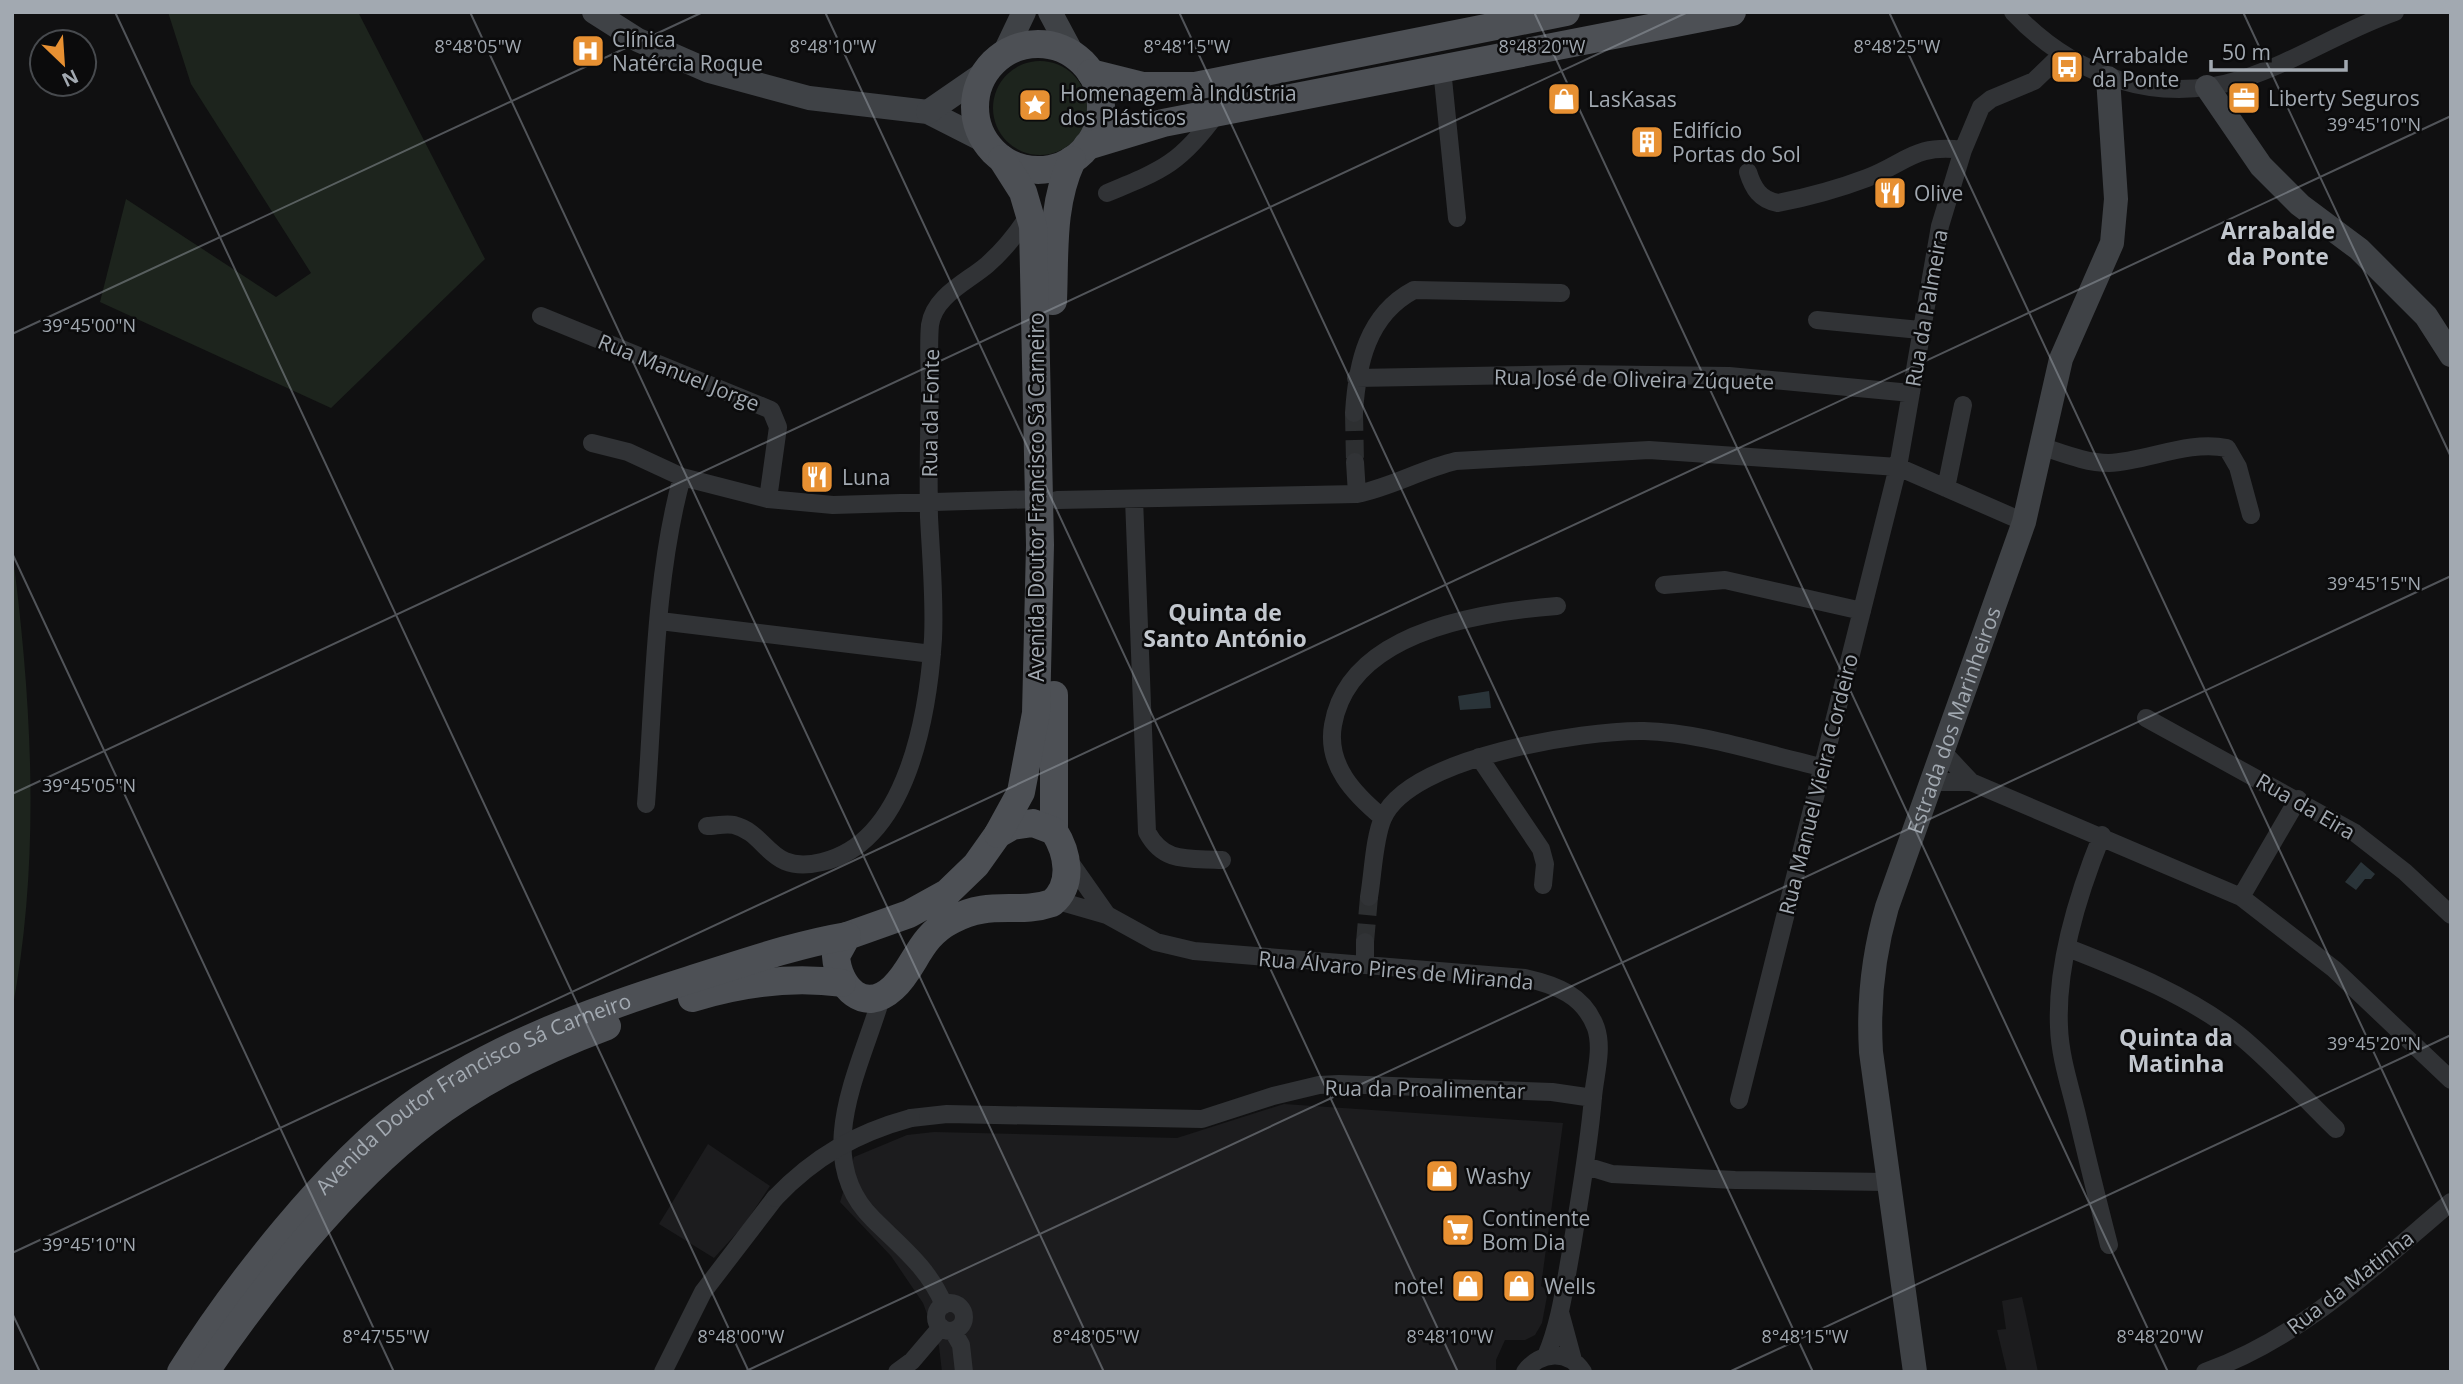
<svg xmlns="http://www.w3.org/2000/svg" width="2463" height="1384" font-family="'Open Sans',sans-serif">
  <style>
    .built { fill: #1c1c1e }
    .green { fill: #1d241d }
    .water { fill: #2a3439 }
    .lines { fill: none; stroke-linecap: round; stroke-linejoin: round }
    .street-tunnel { stroke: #2d2f31; stroke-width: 18; stroke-dasharray: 18 9; stroke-linecap: butt }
    .street { stroke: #313336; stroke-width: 18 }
    .secondary { stroke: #3f4246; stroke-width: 24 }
    .primary { stroke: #4d5055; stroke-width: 28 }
    .street-bridge { stroke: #313336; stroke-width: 18 }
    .ticks { fill: none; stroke: #a2a9b1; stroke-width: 2; stroke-opacity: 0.45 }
    .labels { text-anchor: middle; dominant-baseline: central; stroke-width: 5; stroke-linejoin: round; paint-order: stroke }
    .poi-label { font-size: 21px; fill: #a2a9b1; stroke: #0b0b0c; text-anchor: start }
    .street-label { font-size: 21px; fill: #a2a9b1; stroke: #0b0b0c }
    .neighbourhood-label { font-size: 23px; font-weight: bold; fill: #c2c7ce; stroke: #0b0b0c }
    .ticks-label { font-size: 18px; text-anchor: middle; fill: #a2a9b1; stroke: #0b0b0c; stroke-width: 5; stroke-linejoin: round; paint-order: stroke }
  </style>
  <rect width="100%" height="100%" fill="#101011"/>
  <path class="built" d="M1284 1104 1563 1123 1541 1286 1548 1291 1542 1323 1535 1335 1525 1340H1505L1496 1360V1372H942L939 1346 923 1303 891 1256 840 1202 854 1157 907 1135 934 1132 1177 1138Z
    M708 1144 770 1186 744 1225 714 1258 659 1224Z
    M2022 1297 2026 1315 2038 1372H2007L1997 1330 2006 1329 2002 1301Z"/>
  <path class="green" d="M168 12H358L485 259 331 408 100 302 126 199 276 297 311 273 191 84Z
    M993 108a47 47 0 1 1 94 0a47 47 0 1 1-94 0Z
    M12 549C32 702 41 859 12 1011Z"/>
  <path class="water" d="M1489 691 1491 708 1460 710 1458 696Z
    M2361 862 2375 874 2371 879H2365L2356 890 2345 882Z"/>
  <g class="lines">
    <path class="street-tunnel" d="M1354 413 1355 462
      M1365 942 1369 897"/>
    <path class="street" d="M2013 12C2073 76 2157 106 2242 79 2295 62 2343 30 2395 12
      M1442 69 1457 218
      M1748 172C1753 188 1760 200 1778 203 1808 197 1838 189 1867 178 1908 162 1914 144 1963 150
      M1107 193C1163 170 1181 163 1217 113
      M541 316 771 410 778 427 768 499
      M1817 320 1920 330
      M1356 378 1574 374 1729 376 1911 393
      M1354 413C1357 364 1367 315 1414 290L1561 293
      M592 443 628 452 682 477 768 499 833 505 1039 499
      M2040 446C2062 453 2086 463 2109 463 2148 461 2188 440 2227 448L2238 467 2251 515
      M1355 462 1357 494
      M1946 488 1963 405
      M1134 499 1147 832C1164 864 1189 858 1222 860
      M1057 500 1357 494C1391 487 1422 469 1456 461L1649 450 1898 467 2024 522
      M1664 585 1725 580 1862 611
      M660 621 932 654
      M2146 718 2355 833 2405 872 2451 915
      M1943 752 1971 782
      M1479 757 1541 849 1545 864 1543 885
      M1932 782H1971L2241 897 2334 969 2451 1080
      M646 804C654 700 654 578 682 477
      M1383 818C1354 794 1326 765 1333 725 1349 632 1480 612 1557 606
      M707 826C715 826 726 823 734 825 769 834 768 875 822 862 908 842 928 713 933 639 935 599 931 557 929 517 928 474 929 432 930 389 930 368 928 346 930 325 934 296 967 282 987 265 1004 250 1019 231 1031 212
      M2102 835C2078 894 2056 963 2059 1027 2060 1057 2070 1086 2077 1115 2087 1158 2098 1202 2109 1245
      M1067 858 1107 915
      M1369 897C1373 874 1374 838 1383 818 1410 757 1584 730 1644 731 1701 732 1767 755 1822 767
      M2241 897 2298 799
      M1055 900 1107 915 1156 942 1194 951 1525 978C1556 985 1584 995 1596 1028 1603 1049 1595 1075 1593 1097 1589 1147 1580 1196 1572 1246 1565 1283 1561 1321 1546 1356
      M2068 948C2127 971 2190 996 2240 1036 2274 1064 2305 1099 2336 1129
      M1365 965V942
      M882 995C862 1066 809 1156 873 1219 901 1247 928 1267 944 1305
      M1739 1100 1898 467 1940 226 1963 150 1981 107 1991 99 2034 81 2061 55
      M911 1118 947 1114 1202 1119 1273 1096 1319 1085 1339 1084 1552 1092 1593 1098
      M1586 1166 1612 1174 1735 1180 1888 1182
      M936 1317a14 14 0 1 1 28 0a14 14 0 1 1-28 0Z
      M1560 1312 1573 1360
      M953 1331 961 1345 964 1372
      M663 1372 703 1292 775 1198
      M897 1372 912 1361 941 1327
      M1525 1372C1540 1351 1569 1349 1583 1372
      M2205 1372C2301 1338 2375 1266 2451 1202"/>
    <g class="secondary">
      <path d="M594 12 638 40 709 71 809 98 928 112 985 141"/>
      <path d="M1050 12 1073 55"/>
      <path d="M1004 54 1024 12"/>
      <path d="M2207 87 2261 166 2300 205 2359 249 2426 316 2451 355"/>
      <path d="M928 112 986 72"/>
      <path id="s1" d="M1915 1372 1871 1052C1868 1002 1873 955 1887 907L2024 522 2061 359 2112 243 2116 199 2108 78"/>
    </g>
    <g class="primary">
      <circle cx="1038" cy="107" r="63"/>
      <path d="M1091 73 1143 86H1195L1566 12"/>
      <path d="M1087 146 1163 123 1732 12"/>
      <path d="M1053 301C1055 253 1051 205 1072 160"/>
      <path d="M1054 695V831"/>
      <path d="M1033 823 1054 831C1068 853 1074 884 1052 903 1017 915 990 899 952 920 918 937 916 967 893 988 864 1015 838 987 836 956L847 936 909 914 947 893 976 865 998 834 1012 826Z"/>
      <path d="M998 834 1021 792 1036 713 1040 545 1033 226 1023 192 1002 159"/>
      <path d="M692 998C741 983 790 976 842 983"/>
      <path id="s2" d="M181 1372C235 1286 328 1167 409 1107 493 1046 591 1011 689 980 741 964 793 945 847 936"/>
      <path d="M205 1372C263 1287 345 1183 427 1121 480 1081 545 1049 607 1026"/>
    </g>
    <path class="street-bridge" d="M775 1198C814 1157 856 1133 911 1118"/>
  </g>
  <path class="ticks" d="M115 12 749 1372M470 12 1104 1372M825 12 1458 1372M1179 12 1813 1372M1534 12 2168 1372M1889 12 2451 1218M2243 12 2451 457M12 334 703 12M12 553 394 1372M12 794 1688 12M12 1253 2451 116M12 1313 40 1372M744 1372 2451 576M1729 1372 2451 1035"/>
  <defs>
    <symbol id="hospital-square" viewBox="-11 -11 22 22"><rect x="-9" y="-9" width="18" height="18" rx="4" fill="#e79032" stroke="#0b0b0c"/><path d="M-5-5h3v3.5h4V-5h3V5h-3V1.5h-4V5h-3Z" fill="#fff"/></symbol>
    <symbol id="bus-square" viewBox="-11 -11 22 22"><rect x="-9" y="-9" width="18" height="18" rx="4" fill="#e79032" stroke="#0b0b0c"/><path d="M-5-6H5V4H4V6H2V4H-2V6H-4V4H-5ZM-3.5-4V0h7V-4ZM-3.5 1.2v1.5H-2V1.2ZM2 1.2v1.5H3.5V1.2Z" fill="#fff"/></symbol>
    <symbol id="office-square" viewBox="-11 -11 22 22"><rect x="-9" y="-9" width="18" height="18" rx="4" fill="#e79032" stroke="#0b0b0c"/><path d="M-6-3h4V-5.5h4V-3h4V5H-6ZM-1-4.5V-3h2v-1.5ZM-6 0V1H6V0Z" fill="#fff"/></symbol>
    <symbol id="shop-square" viewBox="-11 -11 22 22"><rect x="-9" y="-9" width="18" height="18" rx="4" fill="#e79032" stroke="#0b0b0c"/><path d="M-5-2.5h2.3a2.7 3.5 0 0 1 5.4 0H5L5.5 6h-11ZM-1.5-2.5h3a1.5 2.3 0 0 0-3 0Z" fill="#fff"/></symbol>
    <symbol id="sight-square" viewBox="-11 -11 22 22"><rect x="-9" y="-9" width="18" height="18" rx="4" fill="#e79032" stroke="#0b0b0c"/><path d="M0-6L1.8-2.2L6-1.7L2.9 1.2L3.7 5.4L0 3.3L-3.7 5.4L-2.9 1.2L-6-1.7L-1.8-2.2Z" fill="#fff"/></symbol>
    <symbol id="building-square" viewBox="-11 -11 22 22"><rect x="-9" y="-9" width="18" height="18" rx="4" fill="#e79032" stroke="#0b0b0c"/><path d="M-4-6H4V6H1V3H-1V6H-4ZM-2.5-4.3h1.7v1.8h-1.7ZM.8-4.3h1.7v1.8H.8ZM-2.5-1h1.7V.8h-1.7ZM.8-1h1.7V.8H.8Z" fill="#fff"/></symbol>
    <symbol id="restaurant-square" viewBox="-11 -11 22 22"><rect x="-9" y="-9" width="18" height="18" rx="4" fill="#e79032" stroke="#0b0b0c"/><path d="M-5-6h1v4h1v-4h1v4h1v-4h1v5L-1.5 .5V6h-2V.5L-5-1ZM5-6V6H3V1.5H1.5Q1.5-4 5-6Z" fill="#fff"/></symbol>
    <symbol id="supermarket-square" viewBox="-11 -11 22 22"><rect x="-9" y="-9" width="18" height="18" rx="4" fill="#e79032" stroke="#0b0b0c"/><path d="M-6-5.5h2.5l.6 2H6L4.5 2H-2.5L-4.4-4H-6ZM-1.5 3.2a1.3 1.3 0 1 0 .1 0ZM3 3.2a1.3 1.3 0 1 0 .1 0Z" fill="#fff"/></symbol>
  </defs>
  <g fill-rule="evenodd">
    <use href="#hospital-square" x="569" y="32" width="38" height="38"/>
    <use href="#bus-square" x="2048" y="48" width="38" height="38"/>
    <use href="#office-square" x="2225" y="79" width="38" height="38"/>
    <use href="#shop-square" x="1545" y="80" width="38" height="38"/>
    <use href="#sight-square" x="1016" y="86" width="38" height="38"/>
    <use href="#building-square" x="1628" y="123" width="38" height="38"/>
    <use href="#restaurant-square" x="1871" y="174" width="38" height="38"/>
    <use href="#restaurant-square" x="798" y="458" width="38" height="38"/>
    <use href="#shop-square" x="1423" y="1157" width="38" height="38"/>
    <use href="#supermarket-square" x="1439" y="1211" width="38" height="38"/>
    <use href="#shop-square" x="1449" y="1267" width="38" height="38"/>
    <use href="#shop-square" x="1500" y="1267" width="38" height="38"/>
  </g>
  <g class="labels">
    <g class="poi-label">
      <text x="612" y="39">Clínica<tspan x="612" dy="24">Natércia Roque</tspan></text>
      <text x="2092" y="55">Arrabalde<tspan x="2092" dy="24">da Ponte</tspan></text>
      <text x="1060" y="93">Homenagem à Indústria<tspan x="1060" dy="24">dos Plásticos</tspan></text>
      <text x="2268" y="98">Liberty Seguros</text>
      <text x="1588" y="99">LasKasas</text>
      <text x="1672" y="130">Edifício<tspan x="1672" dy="24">Portas do Sol</tspan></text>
      <text x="1914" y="193">Olive</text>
      <text x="842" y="477">Luna</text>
      <text x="1466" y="1176">Washy</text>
      <text x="1482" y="1218">Continente<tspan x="1482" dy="24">Bom Dia</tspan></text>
      <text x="1444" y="1286" text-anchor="end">note!</text>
      <text x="1544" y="1286">Wells</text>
    </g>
    <g class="street-label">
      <text transform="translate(1926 308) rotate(-80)">Rua da Palmeira</text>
      <text transform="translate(679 372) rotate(22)">Rua Manuel Jorge</text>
      <text transform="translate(1634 379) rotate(1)">Rua José de Oliveira Zúquete</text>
      <text transform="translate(930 413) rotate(-89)">Rua da Fonte</text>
      <text transform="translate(1036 497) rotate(-90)">Avenida Doutor Francisco Sá Carneiro</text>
      <text stroke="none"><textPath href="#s1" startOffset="668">Estrada dos Marinheiros</textPath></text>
      <text transform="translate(1818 784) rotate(-76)">Rua Manuel Vieira Cordeiro</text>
      <text transform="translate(2306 806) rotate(30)">Rua da Eira</text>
      <text transform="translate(1396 970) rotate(5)">Rua Álvaro Pires de Miranda</text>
      <text transform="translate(1425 1089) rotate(1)">Rua da Proalimentar</text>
      <text stroke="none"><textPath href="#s2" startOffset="413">Avenida Doutor Francisco Sá Carneiro</textPath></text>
      <text transform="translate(2350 1282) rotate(-38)">Rua da Matinha</text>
    </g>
    <g class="neighbourhood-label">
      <text x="2278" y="230">Arrabalde<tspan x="2278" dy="26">da Ponte</tspan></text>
      <text x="1225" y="612">Quinta de<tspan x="1225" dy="26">Santo António</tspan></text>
      <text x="2176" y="1037">Quinta da<tspan x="2176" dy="26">Matinha</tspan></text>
    </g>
  </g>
  <g class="ticks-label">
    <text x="478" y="53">8°48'05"W</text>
    <text x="833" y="53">8°48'10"W</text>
    <text x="1187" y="53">8°48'15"W</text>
    <text x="1542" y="53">8°48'20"W</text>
    <text x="1897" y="53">8°48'25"W</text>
    <text x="2374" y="131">39°45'10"N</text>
    <text x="89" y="332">39°45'00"N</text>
    <text x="2374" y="590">39°45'15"N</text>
    <text x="89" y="792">39°45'05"N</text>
    <text x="2374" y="1050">39°45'20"N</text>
    <text x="89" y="1251">39°45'10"N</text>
    <text x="386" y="1343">8°47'55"W</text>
    <text x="741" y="1343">8°48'00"W</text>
    <text x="1096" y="1343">8°48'05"W</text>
    <text x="1450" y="1343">8°48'10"W</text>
    <text x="1805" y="1343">8°48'15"W</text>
    <text x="2160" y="1343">8°48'20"W</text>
  </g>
  <rect width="2463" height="1384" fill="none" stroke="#a2a9b1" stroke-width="28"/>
  <g transform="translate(63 63) rotate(155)"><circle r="33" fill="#0b0b0c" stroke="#474a4e" stroke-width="2"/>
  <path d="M0-5L12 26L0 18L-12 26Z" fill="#e79032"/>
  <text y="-10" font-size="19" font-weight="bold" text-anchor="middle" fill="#a2a9b1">N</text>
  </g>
  <path d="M2211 60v10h135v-10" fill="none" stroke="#a2a9b1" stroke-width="3.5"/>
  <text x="2222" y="60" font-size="21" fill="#a2a9b1" stroke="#0b0b0c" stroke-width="5" paint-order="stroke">50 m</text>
</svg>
